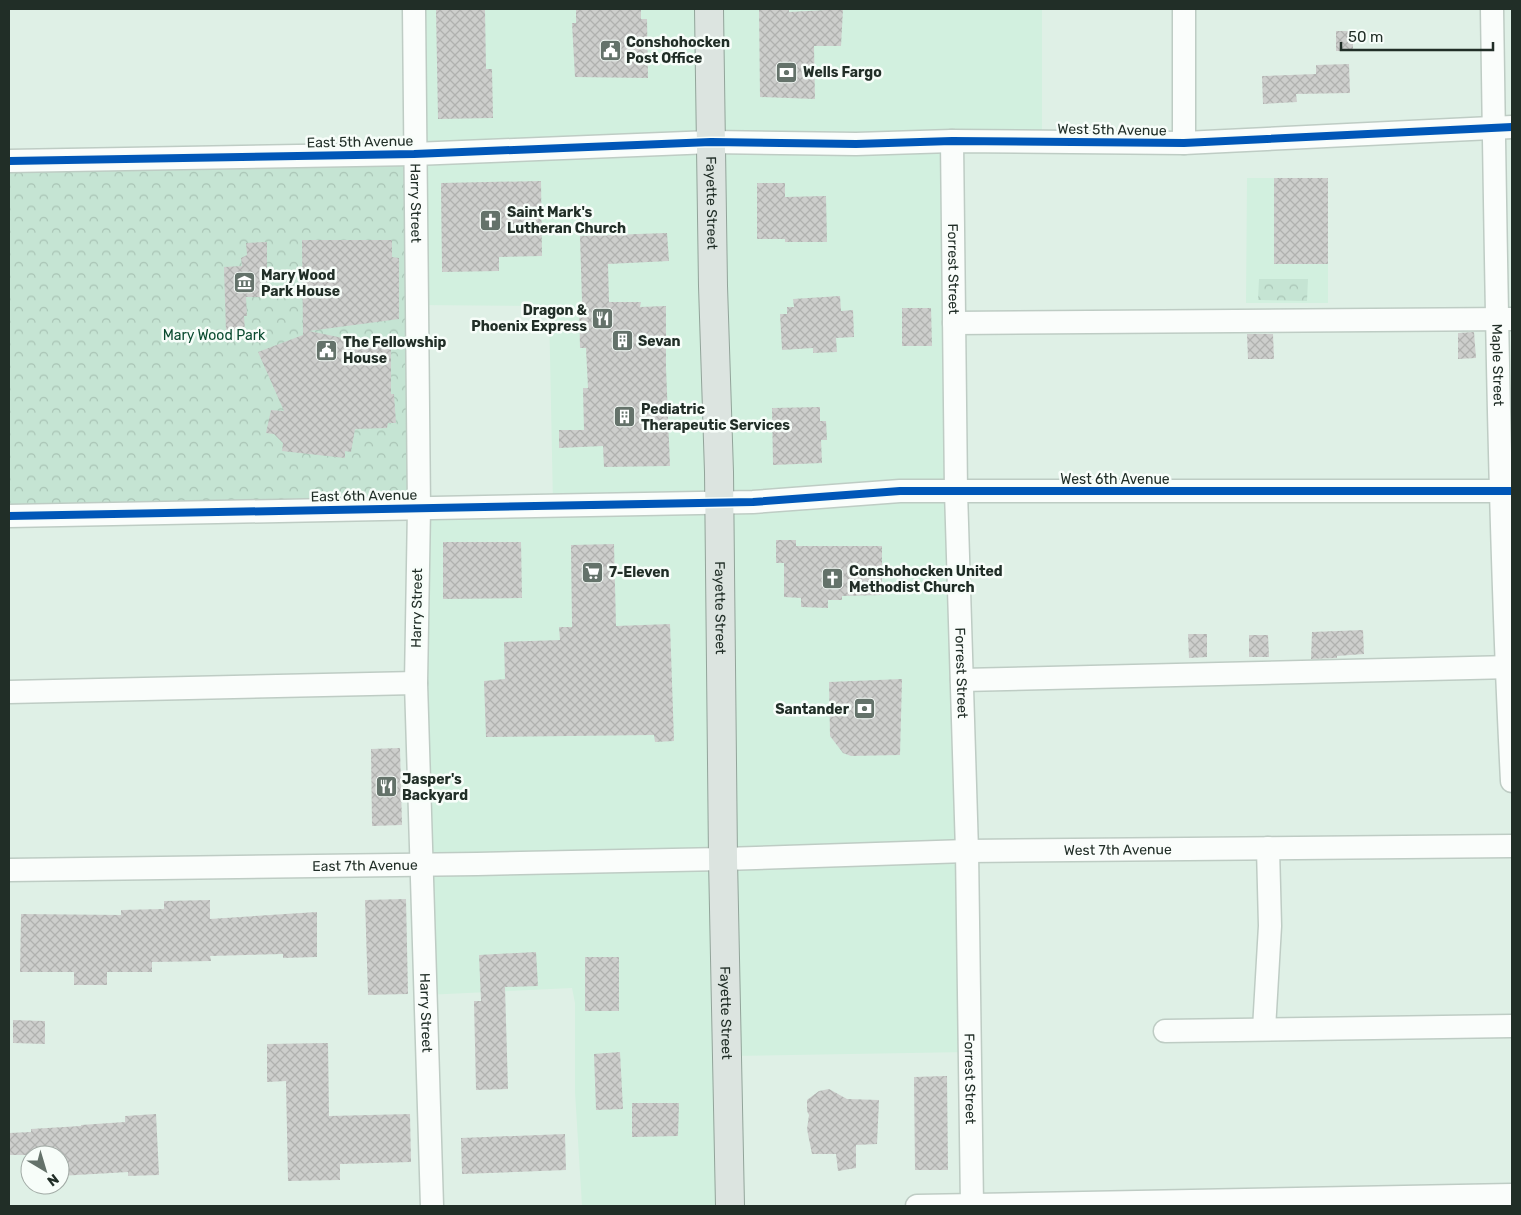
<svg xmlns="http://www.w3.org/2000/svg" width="1521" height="1215" font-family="Rubik,sans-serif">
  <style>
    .built { fill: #d2f0df }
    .park { fill: url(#park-crowns) }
    .building { fill: url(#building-cross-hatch) }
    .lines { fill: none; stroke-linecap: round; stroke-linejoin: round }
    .minor-casing { stroke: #beccc4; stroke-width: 25 }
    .major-casing { stroke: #92a49a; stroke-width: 30 }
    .minor { stroke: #fafdfb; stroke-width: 22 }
    .major { stroke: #dce4e0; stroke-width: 28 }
    .cycleway-casing { stroke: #f7fdf9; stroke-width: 11 }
    .cycleway { stroke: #0057b8; stroke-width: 8 }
    .labels { text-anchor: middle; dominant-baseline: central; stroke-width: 5; stroke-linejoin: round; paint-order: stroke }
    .poi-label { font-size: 14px; font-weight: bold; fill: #212e27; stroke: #f7fdf9; text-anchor: start }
    .street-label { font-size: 14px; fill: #212e27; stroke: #f7fdf9 }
    .park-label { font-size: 14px; fill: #094a2f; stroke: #f7fdf9 }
  </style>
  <defs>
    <pattern id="park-crowns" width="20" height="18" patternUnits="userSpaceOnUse" patternTransform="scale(1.25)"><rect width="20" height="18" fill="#c5e4d3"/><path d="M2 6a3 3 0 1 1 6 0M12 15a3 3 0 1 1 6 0" fill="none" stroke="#a9c4b5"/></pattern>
    <pattern id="building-cross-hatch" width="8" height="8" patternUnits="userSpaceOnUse" patternTransform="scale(1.25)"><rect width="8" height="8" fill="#cdcecc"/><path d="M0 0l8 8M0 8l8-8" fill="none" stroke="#b0b1af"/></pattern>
  </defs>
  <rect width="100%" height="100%" fill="#dff0e6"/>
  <path class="built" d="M414 9H1042V142L952 141 969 1052 727 1056 730 1206H582L575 1092V1003L572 988 425 995 419 508 553 505 549 306 416 305Z
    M1247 178H1328V303H1246Z"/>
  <path class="park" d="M414 154 419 508 9 516V161Z
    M1259 279H1308L1307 301 1258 300Z"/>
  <path class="building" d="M436 9 485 10 486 69H492L493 118 438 119Z
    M576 9H641V19H647L648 78 575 77 572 23H576Z
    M759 9H789V12L843 9 841 46H814L815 99 760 97Z
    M1336 31H1353V51H1336Z
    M1349 64 1350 93 1296 94 1297 102 1263 104 1262 76 1316 74V65Z
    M1274 178H1328V264H1274Z
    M541 181 542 256 499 257V271L442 272 441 183Z
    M757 183H785V197L826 196 827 242H785V239H757Z
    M667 233 669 261 608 264 609 302H641L640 307 666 306V368L670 466 604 467 603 446 559 448V430H584L583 388H588L586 348H580L579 302H582L580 236Z
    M302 240H392V257L399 258V319L309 331 391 348V394H394L396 423H388L387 428 355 429 351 452 345 451V458L282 451 283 443 274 434 266 433 271 410 284 411 258 352 303 335Z
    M267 242V297H246L247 316H244L245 331 226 332 224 267 242 266 241 258 247 255 246 243Z
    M840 296 841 311 853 310 854 337 836 338 837 352 813 353V348L782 350 780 314H787V307H794L793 299Z
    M902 308H931L932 346H902Z
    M1474 332 1476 358 1458 359V333Z
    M1247 334H1273L1274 359H1248Z
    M820 407V421H826L827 440H821L822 463 773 465 772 408Z
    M776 540H796V546H882V595L842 596V600H828V608L801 607V598L784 597V563H776Z
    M443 542H521L522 598 443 599Z
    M614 544 616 626 670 624 674 741 655 742 654 735 486 737 484 681 505 679 504 642 560 640 559 627H572L571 545Z
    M1363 630 1364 654 1337 656V658L1311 659 1312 632Z
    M1188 634H1207V657L1189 658Z
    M1249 635H1268L1269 657H1249Z
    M902 679 900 755 851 756 843 753 830 736 829 682Z
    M400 748 402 825 372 826 371 749Z
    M406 899 408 994 368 995 365 900Z
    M210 900V919L317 912V957L283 958V954L210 956 211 961 152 962V972H107V985H74V972H20L21 914 121 915V910L164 909V901Z
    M536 952 538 986 505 987 508 1089 476 1090 474 1001H481L479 955Z
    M585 957H619V1011H585Z
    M13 1020 45 1021V1044L13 1043Z
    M328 1043 329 1116 410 1114 411 1162 340 1164V1180L288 1181 286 1081 267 1082V1044Z
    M620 1052 623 1109 596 1110 594 1054Z
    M947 1076 948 1170H915L914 1077Z
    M829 1089 847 1099 879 1100 877 1144 856 1145V1168L838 1171 836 1154H812L807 1129 809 1115 807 1111V1100L819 1091Z
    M632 1103H679L678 1136 632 1137Z
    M156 1114 159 1175 128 1176V1172L60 1176V1155H9V1133L31 1132V1129L81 1126V1125L125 1122V1116Z
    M565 1134 566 1170 462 1174 461 1138Z"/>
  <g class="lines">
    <defs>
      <g id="minor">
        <path id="s1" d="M414 9 419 508 416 683 432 1206"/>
        <path id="s2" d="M1492 9C1496 266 1499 524 1512 781"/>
        <path id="s3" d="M952 141 956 491 967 851 972 1206"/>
        <path d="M1184 143V9"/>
        <path d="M9 161 414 154 711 142 856 144 952 141 1184 143 1512 127"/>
        <path d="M954 323 1511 319"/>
        <path d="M9 516 753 502 900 491H1512"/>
        <path d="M962 680 1512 667"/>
        <path d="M9 692 416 683"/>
        <path id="s4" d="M9 870 477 864 723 859 967 851 1512 846"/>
        <path d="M1264 1029 1270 926 1268 848"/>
        <path d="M1165 1031 1512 1026"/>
        <path d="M917 1206 1512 1195"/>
      </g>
      <g id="major">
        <path id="s5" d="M709 9 713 286 719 472 723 859 730 1206"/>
      </g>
    </defs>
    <use href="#minor" class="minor-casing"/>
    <use href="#major" class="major-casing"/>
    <use href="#minor" class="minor"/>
    <use href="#major" class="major"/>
    <defs>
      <path id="cycleway" d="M9 161 414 154 711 142 856 144 952 141 1184 143 1512 127
        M9 516 753 502 900 491H1512"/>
    </defs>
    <use href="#cycleway" class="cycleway-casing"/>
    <use href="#cycleway" class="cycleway"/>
  </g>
  <defs>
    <symbol id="civic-square" viewBox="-11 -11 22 22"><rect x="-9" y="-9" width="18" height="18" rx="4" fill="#64726a" stroke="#f7fdf9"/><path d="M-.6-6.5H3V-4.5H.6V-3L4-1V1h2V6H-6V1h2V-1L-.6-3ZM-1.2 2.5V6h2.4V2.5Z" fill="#fff"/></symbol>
    <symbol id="bank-square" viewBox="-11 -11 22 22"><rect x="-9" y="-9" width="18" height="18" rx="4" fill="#64726a" stroke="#f7fdf9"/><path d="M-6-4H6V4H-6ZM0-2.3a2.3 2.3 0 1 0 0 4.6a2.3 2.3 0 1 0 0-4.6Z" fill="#fff"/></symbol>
    <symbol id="church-square" viewBox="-11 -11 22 22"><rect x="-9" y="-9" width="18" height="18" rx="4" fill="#64726a" stroke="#f7fdf9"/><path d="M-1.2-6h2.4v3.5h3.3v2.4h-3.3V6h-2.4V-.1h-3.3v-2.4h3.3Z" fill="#fff"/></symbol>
    <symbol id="museum-square" viewBox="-11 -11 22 22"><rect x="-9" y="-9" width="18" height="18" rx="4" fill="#64726a" stroke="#f7fdf9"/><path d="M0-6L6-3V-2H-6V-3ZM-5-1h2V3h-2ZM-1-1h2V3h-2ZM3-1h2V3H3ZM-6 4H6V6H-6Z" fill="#fff"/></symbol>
    <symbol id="restaurant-square" viewBox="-11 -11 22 22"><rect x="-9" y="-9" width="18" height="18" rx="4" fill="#64726a" stroke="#f7fdf9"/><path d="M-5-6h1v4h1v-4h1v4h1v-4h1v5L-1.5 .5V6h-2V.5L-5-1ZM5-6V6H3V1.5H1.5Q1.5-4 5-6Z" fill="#fff"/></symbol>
    <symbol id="building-square" viewBox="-11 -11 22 22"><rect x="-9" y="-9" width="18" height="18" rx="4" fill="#64726a" stroke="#f7fdf9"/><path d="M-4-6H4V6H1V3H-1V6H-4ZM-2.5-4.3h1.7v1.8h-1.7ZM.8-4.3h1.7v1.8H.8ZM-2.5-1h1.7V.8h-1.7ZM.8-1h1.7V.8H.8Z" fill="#fff"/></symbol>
    <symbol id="supermarket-square" viewBox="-11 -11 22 22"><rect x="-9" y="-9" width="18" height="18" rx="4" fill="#64726a" stroke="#f7fdf9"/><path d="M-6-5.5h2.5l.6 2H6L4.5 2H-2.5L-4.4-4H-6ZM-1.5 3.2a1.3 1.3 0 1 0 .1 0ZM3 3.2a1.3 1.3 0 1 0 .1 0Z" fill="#fff"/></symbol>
  </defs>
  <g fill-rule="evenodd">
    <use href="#civic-square" x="598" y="38" width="25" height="25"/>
    <use href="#bank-square" x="774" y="60" width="25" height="25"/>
    <use href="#church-square" x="478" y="208" width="25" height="25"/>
    <use href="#museum-square" x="232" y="270" width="25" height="25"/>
    <use href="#restaurant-square" x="590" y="306" width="25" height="25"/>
    <use href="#building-square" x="610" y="328" width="25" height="25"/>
    <use href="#civic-square" x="314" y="338" width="25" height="25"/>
    <use href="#building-square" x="612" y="404" width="25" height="25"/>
    <use href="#supermarket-square" x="580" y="560" width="25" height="25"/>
    <use href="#church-square" x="820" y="566" width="25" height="25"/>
    <use href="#bank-square" x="852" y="696" width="25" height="25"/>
    <use href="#restaurant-square" x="374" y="774" width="25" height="25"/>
  </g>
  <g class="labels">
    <g class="poi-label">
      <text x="626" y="42">Conshohocken<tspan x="626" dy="16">Post Office</tspan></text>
      <text x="803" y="72">Wells Fargo</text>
      <text x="507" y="212">Saint Mark's<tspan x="507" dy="16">Lutheran Church</tspan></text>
      <text x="261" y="275">Mary Wood<tspan x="261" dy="16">Park House</tspan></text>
      <text x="587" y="310" text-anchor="end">Dragon &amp;<tspan x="587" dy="16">Phoenix Express</tspan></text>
      <text x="638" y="341">Sevan</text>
      <text x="343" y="342">The Fellowship<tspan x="343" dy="16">House</tspan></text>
      <text x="641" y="409">Pediatric<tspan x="641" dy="16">Therapeutic Services</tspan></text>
      <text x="849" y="571">Conshohocken United<tspan x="849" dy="16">Methodist Church</tspan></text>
      <text x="609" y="572">7-Eleven</text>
      <text x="849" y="709" text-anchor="end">Santander</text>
      <text x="402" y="779">Jasper's<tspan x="402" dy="16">Backyard</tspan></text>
    </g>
    <g class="street-label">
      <text transform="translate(1112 130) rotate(1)">West 5th Avenue</text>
      <text transform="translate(360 142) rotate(-1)">East 5th Avenue</text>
      <text stroke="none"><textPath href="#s1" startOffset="194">Harry Street</textPath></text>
      <text stroke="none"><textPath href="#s5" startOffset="194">Fayette Street</textPath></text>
      <text stroke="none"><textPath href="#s3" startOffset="128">Forrest Street</textPath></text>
      <text stroke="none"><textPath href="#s2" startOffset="356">Maple Street</textPath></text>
      <text x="1115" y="479">West 6th Avenue</text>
      <text transform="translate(364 496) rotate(-1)">East 6th Avenue</text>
      <text stroke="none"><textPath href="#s5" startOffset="599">Fayette Street</textPath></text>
      <text transform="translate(417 608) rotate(-89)">Harry Street</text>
      <text stroke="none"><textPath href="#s3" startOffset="532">Forrest Street</textPath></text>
      <text stroke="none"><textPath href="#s4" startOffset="1109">West 7th Avenue</textPath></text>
      <text stroke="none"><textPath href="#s4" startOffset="356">East 7th Avenue</textPath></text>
      <text stroke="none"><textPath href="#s1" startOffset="1004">Harry Street</textPath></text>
      <text stroke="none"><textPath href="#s5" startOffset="1004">Fayette Street</textPath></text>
      <text stroke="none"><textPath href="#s3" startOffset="938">Forrest Street</textPath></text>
    </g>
    <g class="park-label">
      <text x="214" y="335">Mary Wood Park</text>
    </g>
  </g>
  <rect width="1521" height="1215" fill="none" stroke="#212e27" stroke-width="20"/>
  <g transform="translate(45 1170) rotate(142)"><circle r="24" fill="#f7fdf9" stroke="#a1aaa5"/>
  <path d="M0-4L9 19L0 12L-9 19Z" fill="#64726a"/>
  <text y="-8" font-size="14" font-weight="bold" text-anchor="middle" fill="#212e27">N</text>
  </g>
  <path d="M1341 42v8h152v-8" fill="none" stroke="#212e27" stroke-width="2.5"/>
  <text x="1348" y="42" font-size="15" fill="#212e27" stroke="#f7fdf9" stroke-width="4" paint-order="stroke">50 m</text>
</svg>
